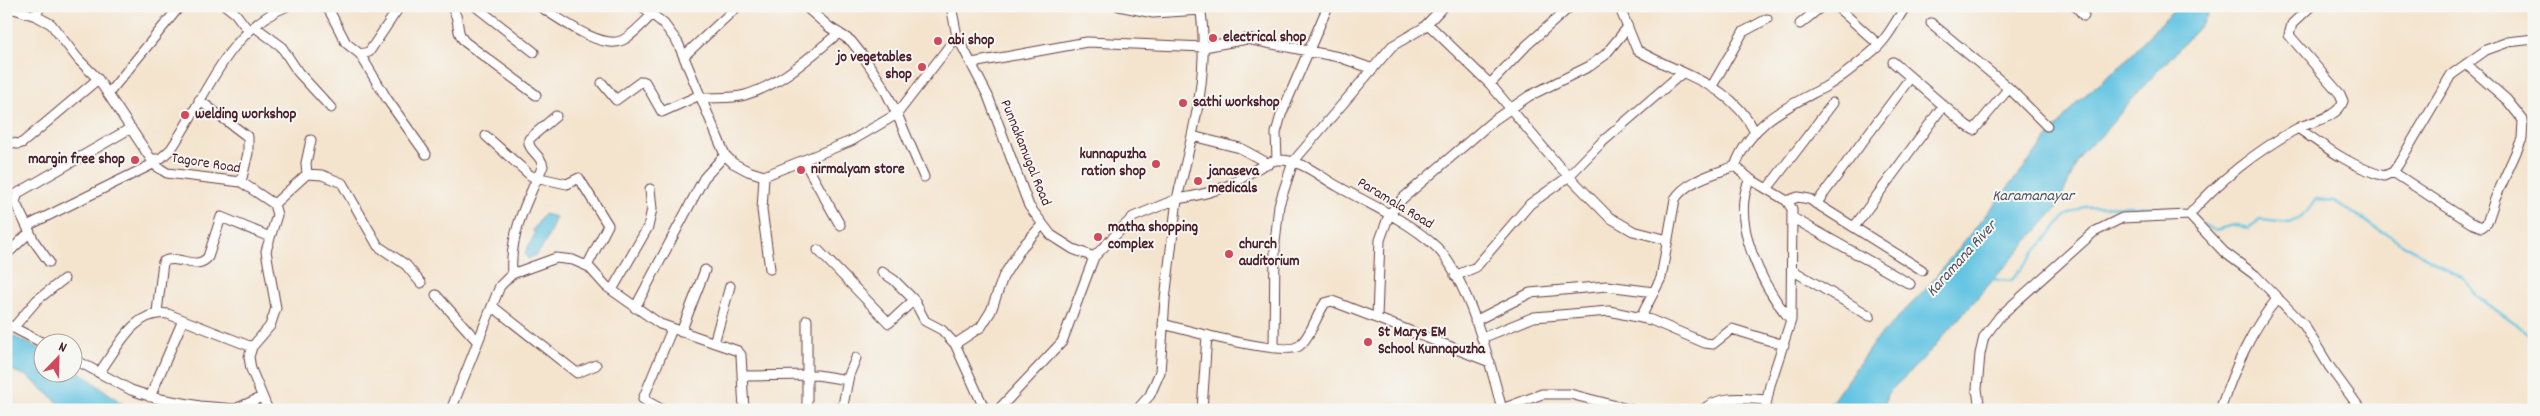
<svg xmlns="http://www.w3.org/2000/svg" width="2540" height="416" font-family="Dekko,sans-serif">
  <style>
    .water { fill: #63c4e2; stroke: #567286 }
    .lines { fill: none; stroke-linecap: round; stroke-linejoin: round }
    .stream { stroke: #63c4e2; stroke-width: 2.5 }
    .minor-casing { stroke: #643d43; stroke-width: 11 }
    .minor { stroke: #fff; stroke-width: 9 }
    .poi-dot { fill: #d1495b; stroke: #f6f6f2; stroke-width: 2 }
    .labels { text-anchor: middle; dominant-baseline: central; stroke-width: 4; stroke-linejoin: round; paint-order: stroke }
    .poi-label { font-size: 15px; font-weight: bold; fill: #4a1f2b; stroke: #f6f6f2; text-anchor: start }
    .street-label { font-size: 15px; fill: #4a1f2b; stroke: #f6f6f2 }
    .water-label { font-size: 16px; font-style: italic; fill: #525162; stroke: #f6f6f2 }
  </style>
  <rect width="100%" height="100%" fill="#f6f6f2"/>
  <filter id="ink" filterUnits="userSpaceOnUse"><feTurbulence type="fractalNoise" baseFrequency=".02" numOctaves="2"/><feDisplacementMap in="SourceGraphic" scale="10" xChannelSelector="R" yChannelSelector="G"/><feConvolveMatrix kernelMatrix="1 2 1 2 8 2 1 2 1" color-interpolation-filters="sRGB"/></filter>
  <filter id="wash" filterUnits="userSpaceOnUse"><feTurbulence type="fractalNoise" baseFrequency=".0096" numOctaves="4" result="noise"/><feDisplacementMap in="SourceGraphic" scale="20" xChannelSelector="R" yChannelSelector="G"/><feGaussianBlur stdDeviation="1.12" result="paint"/><feColorMatrix in="noise" values="0 0 0 0 0 0 0 0 0 0 0 0 0 0 0 0 0 1.4 0 .05"/><feComposite in="paint" operator="in"/></filter>
  <g filter="url(#wash)">
    <rect width="100%" height="100%" fill="#f4e4ce"/>
    <path class="water" d="M2177 6H2213L2203 23 2141 89 2102 135 2082 152 2056 209 1922 360 1887 394 1884 410H1826L1875 341 1924 291 2078 101 2123 64Z
      M544 214 556 217C549 232 545 253 528 259L525 253 535 234 533 230Z
      M6 333 42 350V374H72L73 367 131 410H67L27 376 6 368Z"/>
    <g class="lines">
      <path class="stream" d="M2203 224C2218 235 2222 226 2236 225 2239 225 2245 227 2248 228L2260 220 2290 223 2307 212 2316 199 2334 201 2381 231 2463 278 2477 296 2534 338
        M1989 279 2011 281 2065 216 2083 207 2132 206 2183 209
        M1875 410H1886"/>
    </g>
  </g>
  <g filter="url(#ink)">
    <g class="lines">
      <defs>
        <path id="minor" d="M226 6 235 13 248 30
          M322 6 329 10 346 43 360 54 387 99 426 154
          M450 6C463 21 453 29 465 42L536 95
          M475 6 534 52
          M539 6C559 18 602 51 623 40 634 34 644 22 653 14
          M642 6 664 24 678 43 725 155 733 163 748 171 764 176 851 141 897 114 957 36
          M805 6 829 27 851 41 863 56 883 86 897 114 924 177
          M951 6 957 36 988 96 1029 206 1051 235 1073 249 1094 257 1133 217 1177 199C1192 137 1211 71 1200 6
          M1119 6 1153 13 1201 10
          M1619 6 1637 50C1681 76 1730 82 1755 132
          M1836 6 1879 45
          M2076 6 2084 16
          M6 10 14 9 36 16 51 24 78 59 98 79 151 159H160L171 149C206 98 225 32 287 6
          M36 16 40 6
          M1931 23 2009 88 2047 126
          M1428 24 1490 84 1556 163 1609 217 1633 231 1668 240
          M1800 24 1822 6
          M255 27 281 46 298 72 331 108
          M360 54 369 52 400 6
          M684 56 738 6
          M1893 62 1966 125 1974 130 2009 88
          M972 63 1087 42 1204 47 1247 39 1339 57 1373 69
          M602 83 616 100 642 81 645 82 662 112 700 95
          M1490 84 1527 45 1571 6
          M1712 86 1743 32 1767 19
          M6 90V100
          M108 94 180 6
          M702 98C715 97 732 99 745 95 781 85 810 56 839 33
          M199 100 248 137V153L241 182
          M2298 128C2325 147 2352 167 2384 176L2393 172 2398 165 2451 75 2486 50 2508 42 2534 39
          M486 136 531 176 567 184 579 178 608 225 587 266
          M1192 136 1240 148 1269 164
          M6 141 17 144 22 143 98 79
          M151 159 153 164 167 173 241 182 274 204 277 215 266 251 276 308 270 326 252 347 249 357 251 369 268 410
          M1277 159 1276 133 1281 115 1328 6
          M804 161 840 225
          M2393 172 2471 223 2482 227 2487 223 2495 199 2522 139 2523 120 2507 100 2466 64
          M307 174 306 163 311 140
          M764 176 762 210 770 269
          M1750 179C1729 222 1763 288 1791 320
          M1767 189 1833 103
          M1787 201 1798 197 1809 199 1922 270
          M274 204 307 174 322 175 342 183 378 246 406 265 421 283
          M1816 204 1910 78
          M2189 215 2224 252 2255 275 2304 325 2329 366 2361 410
          M1793 218 1910 284
          M27 226 153 164
          M1854 227 1943 106
          M818 250 889 323 914 300
          M6 255 30 232
          M49 262 34 241 15 202 18 193 131 128
          M1792 270 1870 316
          M882 272 894 280 914 300 925 321 942 330 955 344 985 410
          M512 274C509 235 527 200 543 166 541 154 527 151 529 139L556 116
          M1455 276 1476 267 1530 204 1568 177 1601 143 1682 73
          M612 290 648 227 652 209 650 189
          M436 295 478 342
          M492 306 577 373 596 365
          M635 308 704 178 725 155
          M157 312 163 262C177 253 196 272 208 257L221 217 270 237
          M1377 317 1380 240 1389 215 1402 199 1494 120 1529 96 1590 66 1605 55 1628 27
          M1641 317 1661 278 1675 199C1687 180 1715 174 1735 166
          M807 320V410
          M1475 321 1530 293 1607 286 1654 292
          M6 324 45 344
          M1163 324C1185 330 1284 357 1299 346 1311 336 1316 316 1325 303L1332 301 1490 362
          M13 328 37 300 64 279
          M681 332 705 270
          M1482 338 1534 317 1609 311 1651 320 1705 343 1713 344 1732 329 1784 345
          M714 343 730 286
          M955 344 981 327 991 311 1003 277 1022 247 1042 225
          M1274 348 1275 243 1279 205 1293 162 1392 46 1423 28 1444 6
          M72 358 131 390 155 398 200 406 235 409 262 397
          M99 373C117 349 134 309 168 314L252 347
          M742 376 817 375 848 380
          M150 397 183 320
          M843 405 849 375 856 358
          M1502 409 1542 394H1570L1632 410
          M451 410 500 286 512 274 556 258 573 260 589 267 606 286 660 324 738 351 741 355 744 410
          M663 410 643 399 672 329
          M998 410 1062 342 1094 257
          M1137 410 1150 395 1160 372 1165 299 1177 199C1197 196 1214 192 1232 184 1242 178 1268 160 1278 160 1302 159 1320 177 1339 187 1371 205 1406 220 1433 244 1466 271 1492 368 1502 410
          M1202 410 1207 335
          M1703 410C1720 394 1745 399 1767 400
          M1765 410 1770 385 1791 320 1792 209 1787 201 1750 179 1735 166C1752 121 1785 108 1825 87 1842 78 1859 63 1874 50 1887 40 1896 20 1906 6
          M1980 410 1977 389 1980 354 1984 337 2000 316 2094 232 2122 218 2189 215C2218 181 2258 150 2298 128 2312 121 2338 118 2343 101L2340 94 2289 35 2292 24 2311 6
          M2220 410C2234 370 2251 329 2278 298"/>
      </defs>
      <use href="#minor" class="minor-casing"/>
      <use href="#minor" class="minor"/>
    </g>
  </g>
  <g class="poi-dot">
    <circle cx="1213" cy="38" r="5"/>
    <circle cx="938" cy="41" r="5"/>
    <circle cx="922" cy="67" r="5"/>
    <circle cx="1183" cy="103" r="5"/>
    <circle cx="185" cy="115" r="5"/>
    <circle cx="135" cy="160" r="5"/>
    <circle cx="1156" cy="164" r="5"/>
    <circle cx="801" cy="170" r="5"/>
    <circle cx="1198" cy="181" r="5"/>
    <circle cx="1098" cy="237" r="5"/>
    <circle cx="1229" cy="254" r="5"/>
    <circle cx="1368" cy="342" r="5"/>
  </g>
  <g class="labels">
    <g class="poi-label">
      <text x="1223" y="38">electrical shop</text>
      <text x="948" y="41">abi shop</text>
      <text x="912" y="58" text-anchor="end">jo vegetables<tspan x="912" dy="17">shop</tspan></text>
      <text x="1193" y="103">sathi workshop</text>
      <text x="195" y="115">welding workshop</text>
      <text x="1146" y="155" text-anchor="end">kunnapuzha<tspan x="1146" dy="17">ration shop</tspan></text>
      <text x="125" y="160" text-anchor="end">margin free shop</text>
      <text x="811" y="170">nirmalyam store</text>
      <text x="1208" y="172">janaseva<tspan x="1208" dy="17">medicals</tspan></text>
      <text x="1108" y="228">matha shopping<tspan x="1108" dy="17">complex</tspan></text>
      <text x="1239" y="245">church<tspan x="1239" dy="17">auditorium</tspan></text>
      <text x="1378" y="333">St Marys EM<tspan x="1378" dy="17">School Kunnapuzha</tspan></text>
    </g>
    <g class="street-label">
      <text transform="translate(1025 153) rotate(68)">Punnakamugal Road</text>
      <text transform="translate(206 164) rotate(9)">Tagore Road</text>
      <text transform="translate(1395 204) rotate(31)">Paramala Road</text>
    </g>
    <g class="water-label">
      <text x="2033" y="196">Karamanayar</text>
      <text transform="translate(1962 259) rotate(-48)">Karamana River</text>
    </g>
  </g>
  <rect width="2540" height="416" fill="none" stroke="#f6f6f2" stroke-width="25"/>
  <g transform="translate(58 358) rotate(23)"><circle r="24" fill="#f6f6f2" stroke="#b1a0a2"/>
  <path d="M0-4L9 19L0 12L-9 19Z" fill="#d1495b"/>
  <text y="-8" font-size="14" font-weight="bold" text-anchor="middle" fill="#4a1f2b">N</text>
  </g>
</svg>
